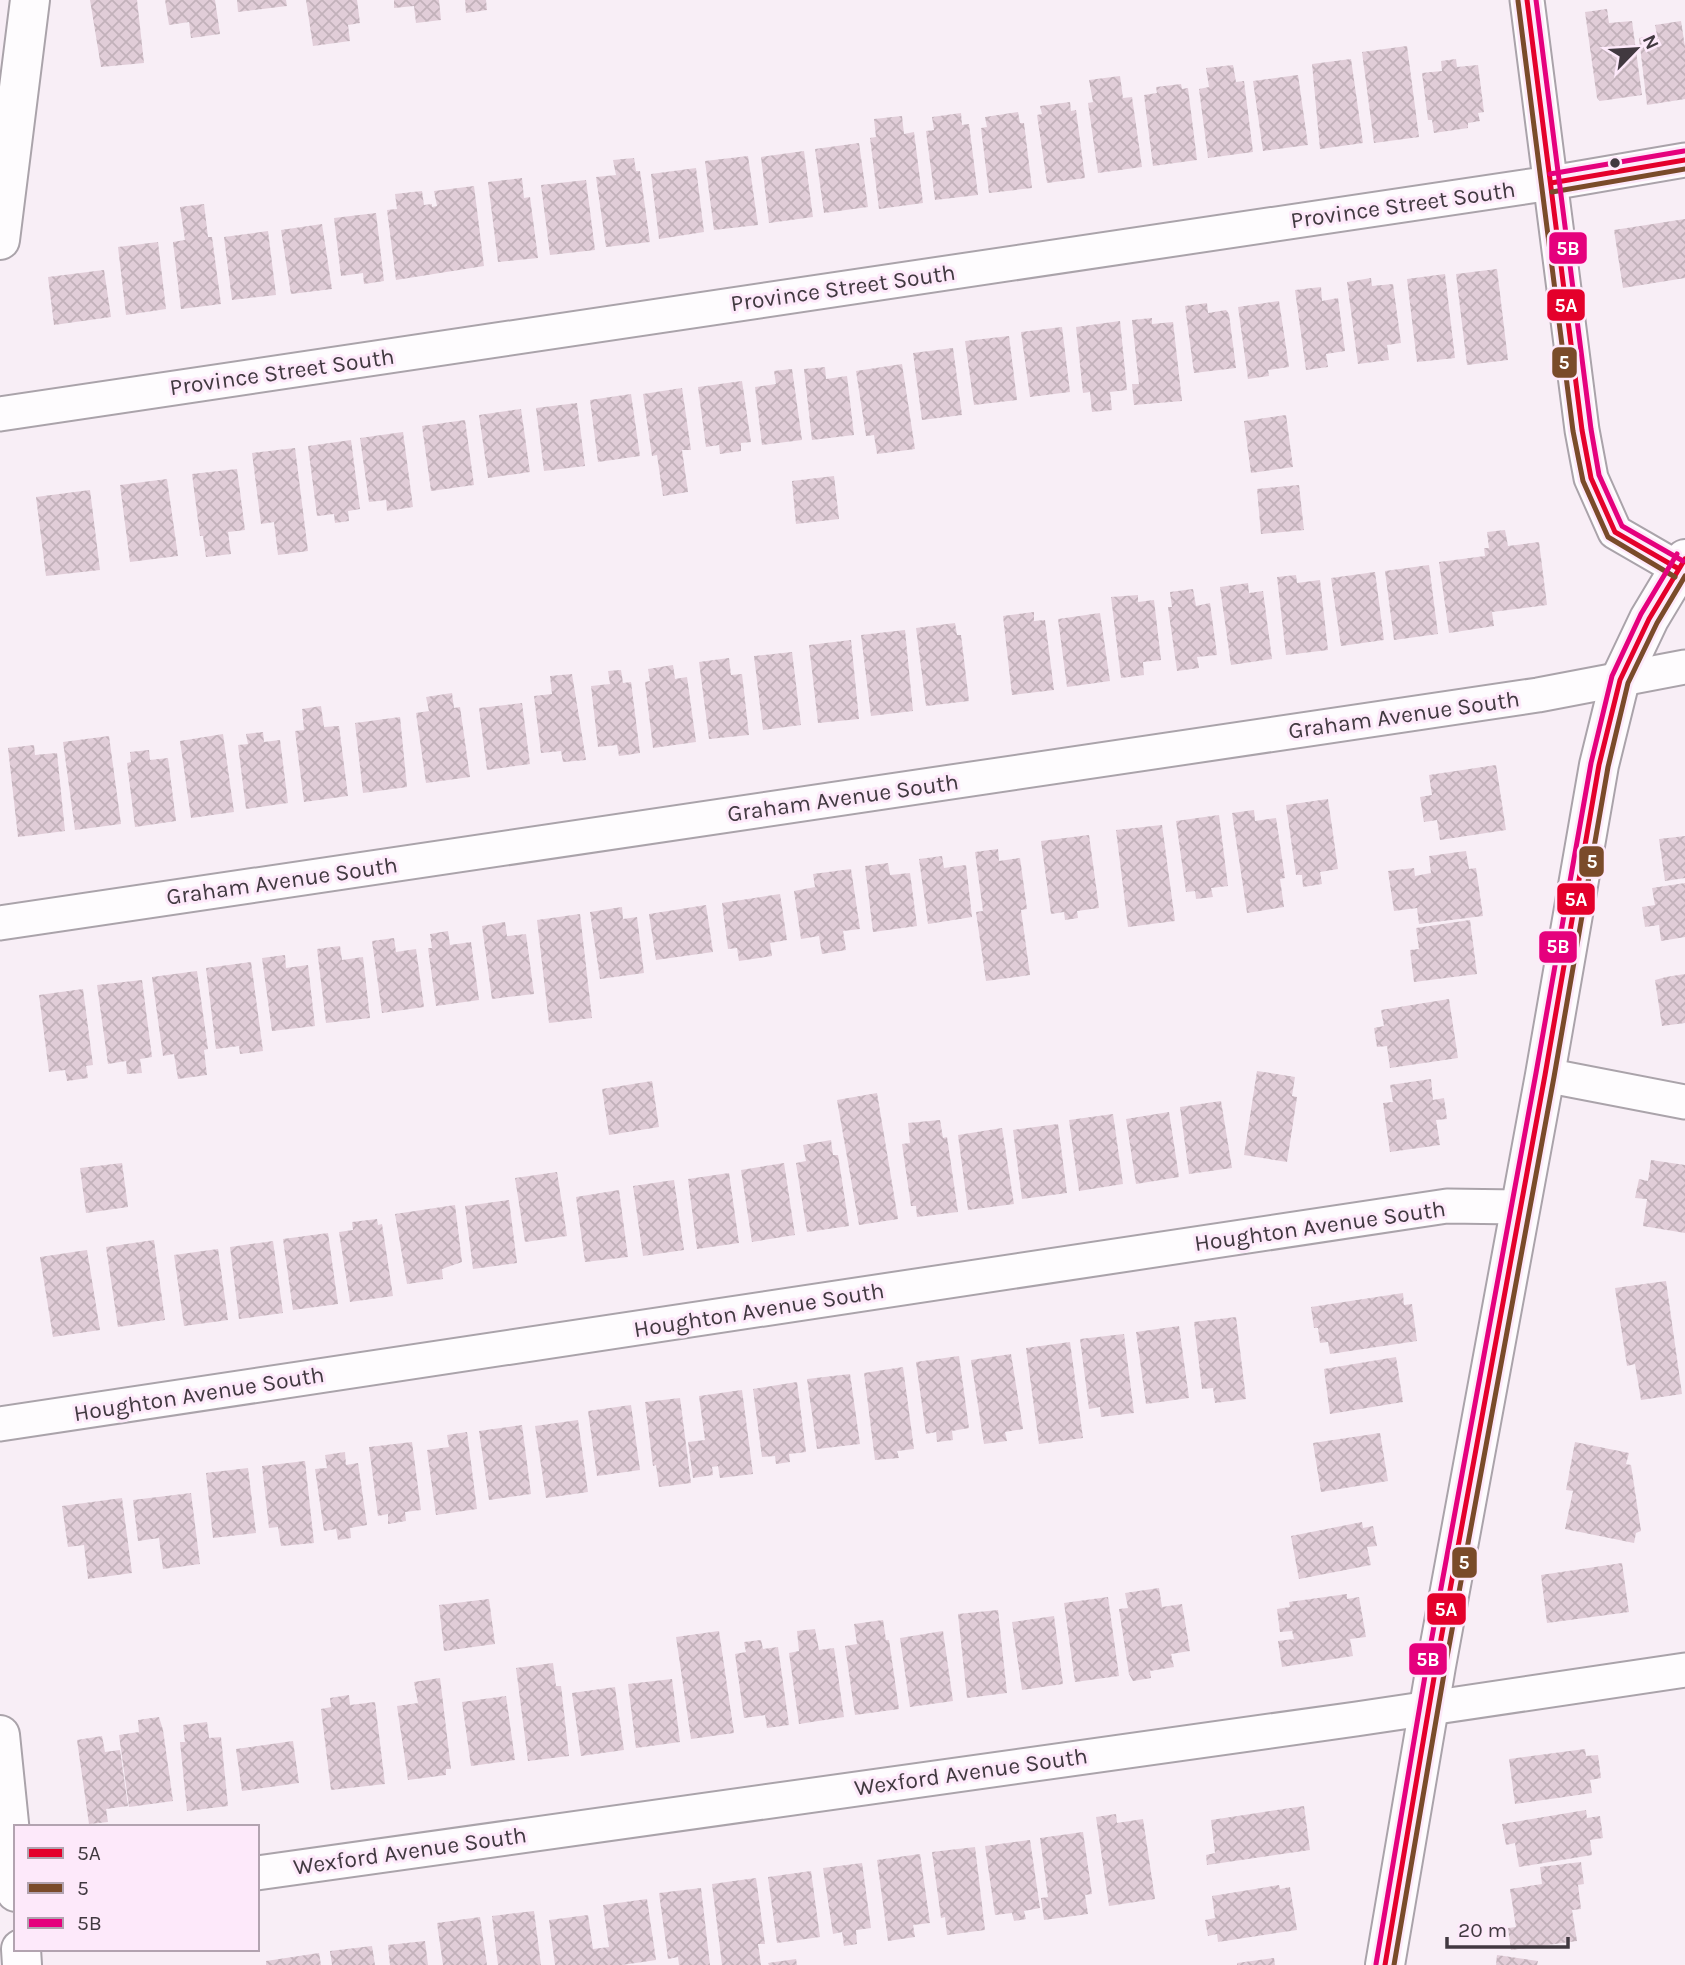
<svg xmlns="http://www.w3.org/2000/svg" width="1685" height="1965" font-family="Karla,sans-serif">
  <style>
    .building { fill: url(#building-cross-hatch) }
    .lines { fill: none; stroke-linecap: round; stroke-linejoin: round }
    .minor-casing { stroke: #aaa3aa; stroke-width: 37 }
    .tertiary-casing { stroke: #aaa3aa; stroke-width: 42 }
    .secondary-casing { stroke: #aaa3aa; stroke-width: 42 }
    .minor { stroke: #fefcfe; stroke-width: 33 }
    .tertiary { stroke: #fefcfe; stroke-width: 38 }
    .secondary { stroke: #fefcfe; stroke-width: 38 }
    .bus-1-casing { stroke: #fde9fa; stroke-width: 10 }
    .bus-2-casing { stroke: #fde9fa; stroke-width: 10 }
    .bus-3-casing { stroke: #fde9fa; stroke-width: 10 }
    .bus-1 { stroke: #e4002b; stroke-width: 5 }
    .bus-2 { stroke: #7a4b2a; stroke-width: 5 }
    .bus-3 { stroke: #e5007d; stroke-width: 5 }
    .bus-dot { fill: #413940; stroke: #fde9fa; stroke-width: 2.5 }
    .labels { text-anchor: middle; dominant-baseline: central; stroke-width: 6; stroke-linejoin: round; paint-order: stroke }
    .street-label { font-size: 23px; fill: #413940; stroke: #fde9fa }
    .line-badge { stroke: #fde9fa; stroke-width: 2.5 }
    .badge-label { font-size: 19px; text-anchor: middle; font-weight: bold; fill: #fff }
  </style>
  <defs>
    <pattern id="building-cross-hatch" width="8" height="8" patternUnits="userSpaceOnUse" patternTransform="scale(1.75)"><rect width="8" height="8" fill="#e1cdd8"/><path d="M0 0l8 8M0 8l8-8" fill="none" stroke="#c2b1ba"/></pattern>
  </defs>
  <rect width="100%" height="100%" fill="#f8eef6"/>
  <path class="building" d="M90 0H137L144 63 101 67Z
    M165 0H215L220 34 191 38 189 22 169 25Z
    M237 0H286L287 6 238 12Z
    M306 0H357L360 23 348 25 350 41 313 46Z
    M394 0H439L441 20 416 23 414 6 394 8Z
    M465 0H486L487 10 466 13Z
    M1607 9 1609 23 1632 21 1642 95 1600 101 1597 98 1585 12Z
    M1681 21 1685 47V99L1647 105 1639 38 1657 35 1655 25Z
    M1407 46 1419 137 1374 143 1362 52Z
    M1351 59 1363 143 1320 149 1312 64Z
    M1456 59 1457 67 1478 65 1484 112 1478 113 1480 121 1468 123V128L1434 133 1432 120H1428L1422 73 1442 71 1441 61Z
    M1233 65 1236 82 1244 81 1253 152 1208 158 1199 89 1209 87 1206 68Z
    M1298 75 1308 145 1263 151 1253 81Z
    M1120 76 1123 98 1132 97 1142 167 1098 173 1088 103 1093 102 1089 80Z
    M1181 84 1182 89 1188 88 1197 160 1153 166 1144 95 1157 93 1156 87Z
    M1070 102 1071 111 1076 110 1085 178 1047 183 1037 115 1042 114 1040 106Z
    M1018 112 1020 123H1024L1032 188 989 193 981 128 987 127 985 117Z
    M961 113 962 125 969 124 978 195 935 200 926 131 934 130 932 117Z
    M902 116 904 134 914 132 923 203 879 209 870 138 876 137 874 119Z
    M859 143 868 207 824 213 815 149Z
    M804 151 813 217 769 223 761 157Z
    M748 156 758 225 714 230 705 161Z
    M634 158 636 171H640L650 242 606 247 596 177 616 175 613 160Z
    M696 168 704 232 659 239 651 174Z
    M522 178 524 198 530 197 538 258 498 262 488 182Z
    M586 180 595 250 550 255 541 185Z
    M474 186 484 266 396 280 387 210 397 209 395 194 422 191 424 205 432 204V207L437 206 434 191Z
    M204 204 208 237H212L221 304 181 309 173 242 185 240 180 207Z
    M376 213 384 281 364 284 363 273 341 276 334 218Z
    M1685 219V278L1623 288 1614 230Z
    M322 224 332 289 291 294 281 230Z
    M268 231 276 295 232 300 224 237Z
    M158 242 166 309 126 315 118 247Z
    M1497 269 1508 360 1467 365 1456 274Z
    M104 270 111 317 54 325 48 277Z
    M1445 274 1455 358 1417 362 1407 279Z
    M1371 278 1372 286 1393 284 1401 343 1387 345 1389 360 1358 364 1347 282Z
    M1321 287 1322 301 1338 298 1345 351 1326 354 1328 367 1306 370 1295 290Z
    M1279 301 1289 367 1268 370 1269 376 1248 379 1238 307Z
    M1207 303 1208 313 1226 310 1229 314 1236 368 1194 373 1185 306Z
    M1152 318V324L1173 322 1182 401 1134 405 1132 384H1139L1132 320Z
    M1120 321 1127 390 1110 392 1112 410 1092 412 1090 392 1083 393 1076 327Z
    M1062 327 1070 392 1030 397 1021 332Z
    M1009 336 1017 400 974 405 965 341Z
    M953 348 962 415 922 420 913 353Z
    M902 364 915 449 877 454 874 435 866 436 856 371Z
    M825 367 826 379 847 376 854 435 812 440 804 369Z
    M792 369 802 440 762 445 755 387 776 384 774 371Z
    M742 381 751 442 741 443V451L720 454 719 445 706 447 698 387Z
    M682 388 691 450H682L688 492 663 496 657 455 652 456 643 394Z
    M631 394 640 456 598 462 590 400Z
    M577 403 585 466 544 471 536 408Z
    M521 409 530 472 488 478 479 415Z
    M1286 415 1293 467 1251 473 1244 421Z
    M465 420 474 485 431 491 422 426Z
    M403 432 413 507 387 511 386 500 369 502 360 438Z
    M351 440 360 509 348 511 349 521 335 523 334 514 317 516 308 446Z
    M295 448 308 551 278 555 274 522 261 524 252 453Z
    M237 469 245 530 228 532 231 554 206 557 203 536H200L192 474Z
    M834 476 839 519 796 524 792 481Z
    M167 479 178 556 130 562 120 485Z
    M1299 485 1304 530 1261 534 1257 489Z
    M90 490 100 570 46 576 36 497Z
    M1505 530 1508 546 1539 542 1547 605 1492 612 1494 626 1449 633 1439 562 1485 556 1484 548H1489L1487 532Z
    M1429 565 1438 634 1394 640 1385 571Z
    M1375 572 1384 640 1341 646 1331 578Z
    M1296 575 1297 583 1320 580 1328 650 1286 655 1277 577Z
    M1248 583 1249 593 1263 591 1272 659 1231 665 1220 587Z
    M1193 589 1196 606 1210 603 1217 655 1197 657 1199 668 1177 671 1168 607H1172L1170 592Z
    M1138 595V602L1154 600 1161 660 1143 662 1144 675 1121 678 1111 597Z
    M1034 612V621L1045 620 1054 690 1012 695 1003 616Z
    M1100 613 1110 681 1067 687 1058 619Z
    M955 623 957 635H961L969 701 926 706 916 628Z
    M905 630 913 711 871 716 861 635Z
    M851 640 859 719 818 723 809 645Z
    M792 652 801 725 763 730 754 656Z
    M729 658 731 675 742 674 749 735 709 739 699 662Z
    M673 665 675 679 687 677 696 742 653 748 645 682 650 681 648 669Z
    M621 670 623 683 631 682 640 753 619 756 617 745 598 747 591 686 610 684 608 671Z
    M572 674 586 760 563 762 561 751 541 753 534 696 552 694 550 676Z
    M452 693 454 708 460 707 470 777 426 783 416 713 429 711 426 697Z
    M522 703 530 764 487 770 479 708Z
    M321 706 324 727 339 726 348 796 304 802 295 731 304 730 302 709Z
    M400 717 407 787 363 793 355 723Z
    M263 732 264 742 280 740 288 803 246 809 238 745 248 744 246 734Z
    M223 734 234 812 191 818 180 741Z
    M109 736 121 824 75 830 63 742Z
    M34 745 35 755 57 753 65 831 18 837 8 748Z
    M149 750 150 760 168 758 176 821 135 827 127 763 131 762 130 752Z
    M1496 765 1506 830 1440 840 1437 820 1424 822 1420 797 1432 795 1429 775Z
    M1328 799 1338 869 1320 872 1322 884 1303 887 1302 875H1296L1286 805Z
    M1254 810 1255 821 1276 818 1285 878 1280 879 1284 907 1247 913 1232 813Z
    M1219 815 1228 886 1211 888 1213 897 1196 899 1195 891 1186 892 1176 821Z
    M1162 825 1175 921 1128 927 1116 830Z
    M1089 835 1099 908 1077 911 1078 918 1065 920 1064 912 1051 914 1041 841Z
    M1685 836V878L1665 881 1659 839Z
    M998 849 999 861 1020 858 1027 909 1021 910 1030 975 986 981 976 912 983 911 975 852Z
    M1466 851 1469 869 1476 868 1483 916 1419 924 1417 908 1394 911 1388 871 1414 868 1415 876 1431 873 1429 856Z
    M942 856 944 868 966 865 972 917 928 924 919 859Z
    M888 863 890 875 910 873 917 926 873 932 865 866Z
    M851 869 860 929 843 931 846 950 822 954 819 936 801 939 794 891 815 887 813 874Z
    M1685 883V937L1661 941 1659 925 1645 927 1642 907 1655 905 1652 888Z
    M780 894 787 940 770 943 772 956 739 961 737 948 728 949 722 903Z
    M706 905 713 952 656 960 649 914Z
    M622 907 623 919 637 917 644 973 600 979 590 912Z
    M580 914 592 1018 549 1023 537 920Z
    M1470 920 1477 974 1414 982 1410 950 1419 949 1416 928Z
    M505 922 507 936 526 934 534 994 492 999 482 926Z
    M448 931 450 945 471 942 479 1000 436 1006 428 948H432L430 934Z
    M394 938 396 952 416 949 424 1007 382 1013 372 941Z
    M340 946 342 960 363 957 370 1018 326 1023 317 949Z
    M285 955 286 968 308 965 315 1026 272 1031 262 958Z
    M251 962 263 1051 240 1054 239 1046 216 1049 206 968Z
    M197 971 208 1049 204 1050 207 1075 178 1079 174 1054 163 1056 152 977Z
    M1685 974V1023L1662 1026 1655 980 1666 977Z
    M142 980 152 1057 140 1059 142 1073 127 1074 126 1061 108 1064 97 985Z
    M83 989 93 1065 86 1066 88 1078 67 1081 65 1070 49 1072 39 995Z
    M1449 999 1458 1058 1390 1068 1387 1046 1377 1047 1374 1028 1384 1026 1381 1010Z
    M1257 1071 1295 1077 1292 1096 1297 1097 1287 1162 1244 1155Z
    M1431 1079 1433 1100 1444 1098 1447 1119 1436 1120 1440 1145 1390 1152 1383 1103 1393 1102 1390 1085Z
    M652 1081 659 1127 609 1135 602 1089Z
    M877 1093 898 1219 859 1225 837 1100Z
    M1221 1101 1232 1168 1189 1174 1180 1107Z
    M1169 1112 1179 1177 1136 1184 1126 1119Z
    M1113 1114 1123 1184 1079 1191 1069 1120Z
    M940 1120 943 1138 947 1137 958 1212 917 1217 916 1206H911L902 1144 910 1143 908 1123Z
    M1058 1124 1067 1193 1022 1199 1013 1130Z
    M1002 1128 1014 1204 968 1210 958 1135Z
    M831 1140 833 1155H838L849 1226 807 1232 796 1163 806 1161 803 1145Z
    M1651 1160 1685 1165V1233L1643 1226 1647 1199 1635 1198 1639 1179 1648 1181Z
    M122 1163 128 1207 86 1213 80 1168Z
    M784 1163 795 1235 752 1242 741 1170Z
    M557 1172 567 1236 525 1242 515 1178Z
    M729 1173 739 1243 697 1249 688 1179Z
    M674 1180 684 1250 643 1256 633 1186Z
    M619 1190 628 1257 585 1262 576 1197Z
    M509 1200 517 1263 473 1269 465 1206Z
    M455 1205 462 1262 442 1269 443 1279 407 1284 395 1214Z
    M377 1219 378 1225 382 1224 393 1296 350 1302 339 1232 353 1230 352 1222Z
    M328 1233 338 1304 293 1310 283 1239Z
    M154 1240 165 1320 118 1327 106 1247Z
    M273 1241 283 1313 239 1319 230 1247Z
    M218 1249 228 1320 184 1326 174 1255Z
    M87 1250 100 1330 53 1337 40 1257Z
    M1666 1281 1682 1394 1641 1400 1635 1364 1627 1366 1615 1288Z
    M1403 1293 1404 1305 1412 1304 1417 1341 1330 1354 1328 1342 1320 1343 1318 1328H1314L1311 1307Z
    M1236 1317 1246 1399 1215 1403 1213 1388 1202 1389 1194 1322Z
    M1179 1326 1189 1398 1146 1404 1136 1332Z
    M1124 1334 1134 1413 1101 1417 1100 1407 1089 1409 1080 1339Z
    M1070 1342 1083 1438 1039 1444 1026 1348Z
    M1011 1354 1023 1429 1005 1432 1007 1441 984 1444 971 1360Z
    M959 1356 969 1428 952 1431 953 1440 937 1442 936 1432 926 1434 916 1362Z
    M1396 1357 1403 1402 1330 1414 1324 1369Z
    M903 1367 914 1449 897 1451 899 1458 875 1460 864 1373Z
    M850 1374 860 1444 817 1449 807 1379Z
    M797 1382 806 1452 789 1454 790 1462 776 1464 775 1456 762 1457 753 1389Z
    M742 1390 753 1474 720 1478 718 1466 712 1467 713 1475 693 1478 688 1442 705 1440 699 1396Z
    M680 1398 691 1483 659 1487 656 1465 653 1466 645 1402Z
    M631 1405 640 1470 597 1476 588 1411Z
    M578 1420 588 1492 546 1498 535 1426Z
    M522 1425 531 1494 489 1500 479 1431Z
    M467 1432 477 1509 436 1515 427 1450 449 1447 447 1435Z
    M1380 1433 1388 1481 1321 1492 1313 1443Z
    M412 1442 421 1510 405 1512 406 1521 388 1524V1514L378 1516 369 1447Z
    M1575 1442 1629 1453 1626 1464 1631 1465 1641 1531 1636 1533 1634 1543 1565 1529 1573 1491 1566 1490Z
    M345 1452 346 1465 358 1463 367 1525 350 1528 351 1538 338 1540 336 1529 324 1531 315 1469 327 1468 325 1455Z
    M305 1461 314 1543 281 1546 278 1527 269 1528 262 1466Z
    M248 1468 256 1533 213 1538 206 1473Z
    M191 1493 200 1564 163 1569 159 1538 138 1541 133 1500Z
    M122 1498 132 1573 88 1579 84 1545 68 1547 62 1506Z
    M1362 1522 1363 1528 1373 1526 1377 1546 1367 1547 1371 1565 1299 1579 1291 1536Z
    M1622 1563 1629 1612 1547 1623 1541 1575Z
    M1159 1588 1162 1607 1182 1604 1190 1651 1171 1654 1174 1667 1150 1671 1151 1678 1133 1681 1129 1674 1119 1609 1128 1608 1125 1593Z
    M1347 1594V1599L1359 1597 1366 1637 1350 1639 1353 1656 1282 1667 1278 1641 1294 1639 1292 1631 1280 1632 1277 1609 1290 1607 1289 1602Z
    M1108 1597 1119 1676 1075 1682 1064 1603Z
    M489 1599 495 1644 444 1651 439 1605Z
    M998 1610 1007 1693 967 1698 958 1614Z
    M1054 1616 1063 1684 1022 1690 1012 1622Z
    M883 1620 886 1640H889L899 1709 855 1715 845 1646 857 1644 854 1624Z
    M815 1629 819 1650 834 1648 844 1717 799 1724 789 1653 799 1651 797 1631Z
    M719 1631 734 1733 691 1739 676 1637Z
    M943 1631 953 1701 910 1707 900 1638Z
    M761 1640 763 1649 778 1647 789 1725 767 1728 765 1715 744 1718 735 1654 746 1652 744 1642Z
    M553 1663 556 1686H561L569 1756 528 1761 516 1668Z
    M440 1678 451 1769H446V1775L408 1780 397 1706 418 1703 414 1682Z
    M672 1679 680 1742 636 1748 628 1684Z
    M615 1687 624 1750 581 1756 572 1693Z
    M349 1695 350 1705 375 1702 385 1784 331 1790 321 1709 331 1707 330 1698Z
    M506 1696 515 1760 471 1766 462 1702Z
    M159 1717 163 1730 173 1801 129 1807 119 1735 139 1732 138 1720Z
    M207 1722 209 1738 221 1737 228 1806 187 1811 180 1742H185L183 1725Z
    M102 1736 105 1752 120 1750 128 1806 106 1809 108 1822 89 1824 77 1740Z
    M293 1741 299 1783 242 1791 236 1749Z
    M1585 1749 1586 1756 1598 1755 1601 1778 1590 1780 1592 1793 1515 1804 1509 1759Z
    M1304 1806 1310 1850 1207 1865 1206 1855 1215 1853 1211 1820Z
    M1586 1810 1587 1818 1600 1816 1603 1838 1590 1840 1592 1855 1519 1867 1515 1843 1506 1845 1502 1824Z
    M1116 1814 1117 1823 1143 1819 1155 1899 1109 1906 1096 1817Z
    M1083 1832 1092 1894 1085 1895 1088 1914 1044 1920 1041 1898 1048 1897 1040 1838Z
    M1030 1840 1040 1908 1024 1911 1026 1919 1014 1921 1012 1913 995 1915 985 1846Z
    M975 1847 985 1930 947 1935 945 1917 941 1918 932 1852Z
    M920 1854 930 1923 913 1925 915 1937 888 1941 877 1860Z
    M1581 1862 1584 1884 1578 1885 1581 1909 1572 1910 1577 1941 1511 1950 1508 1928 1516 1927 1510 1889 1542 1884 1540 1867Z
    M862 1863 871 1928 856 1930 857 1944 844 1946 842 1932 833 1934 823 1868Z
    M811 1871 820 1937 777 1943 768 1877Z
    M756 1878 765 1944H758L761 1965H722L712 1884Z
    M1279 1885 1280 1889 1290 1887 1297 1930 1218 1942 1217 1934 1208 1936 1205 1920 1215 1918 1212 1896Z
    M701 1888 710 1965H679L678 1957 668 1959 659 1893Z
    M647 1899 656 1960 622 1965H555L549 1920 588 1915 593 1949 609 1947 603 1905Z
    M534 1911 541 1965H498L492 1916Z
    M480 1917 487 1965H443L437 1923Z
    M425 1941 428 1965H390L388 1945Z
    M372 1946 375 1965H332L330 1951Z
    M319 1953 321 1965H266V1961Z
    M1497 1955 1538 1961 1537 1965H1496Z
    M1274 1958 1275 1965H1237V1963Z
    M796 1959 797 1965H769L768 1963Z"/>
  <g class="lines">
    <defs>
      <path id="minor" d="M1527 0 1582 430 1591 478 1615 532 1679 569
        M0 414 1551 183 1685 160
        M0 923 1538 695 1685 667
        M1545 1075 1685 1102
        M0 1424 1447 1206 1519 1207
        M257 1873 1356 1719 1685 1670"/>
      <path id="tertiary" d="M0 240 30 0
        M0 1735 16 1892
        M21 1949 22 1965"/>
      <path id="secondary" d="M1385 1965 1436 1666 1545 1075 1599 765 1620 680 1649 619 1685 559"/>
    </defs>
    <use href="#minor" class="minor-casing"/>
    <use href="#tertiary" class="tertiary-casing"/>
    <use href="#secondary" class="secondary-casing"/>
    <use href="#minor" class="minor"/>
    <use href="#tertiary" class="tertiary"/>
    <use href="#secondary" class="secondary"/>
    <defs>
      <path id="bus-1" d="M1527 0 1582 430 1591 478 1615 532 1679 569
        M1551 183 1685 160
        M1385 1965 1436 1666 1545 1075 1599 765 1620 680 1649 619 1685 559"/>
      <path id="bus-2" d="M1518 1 1573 431 1583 481 1608 537 1675 577
        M1552 192 1685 169
        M1394 1965 1445 1668 1554 1077 1608 767 1628 683 1657 623 1685 576"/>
      <path id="bus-3" d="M1536 0 1591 429 1599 475 1622 526 1683 561
        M1550 174 1684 151
        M1376 1964 1427 1664 1536 1073 1591 763 1612 676 1641 614 1677 554"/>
    </defs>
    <use href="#bus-1" class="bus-1-casing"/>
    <use href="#bus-2" class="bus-2-casing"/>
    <use href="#bus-3" class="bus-3-casing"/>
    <use href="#bus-1" class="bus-1"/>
    <use href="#bus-2" class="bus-2"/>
    <use href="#bus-3" class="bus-3"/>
  </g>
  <circle class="bus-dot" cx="1615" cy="163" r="6"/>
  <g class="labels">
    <g class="street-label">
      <text transform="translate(1403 205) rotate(-8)">Province Street South</text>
      <text transform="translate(843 288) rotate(-8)">Province Street South</text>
      <text transform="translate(282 372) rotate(-8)">Province Street South</text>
      <text transform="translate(1404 715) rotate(-8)">Graham Avenue South</text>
      <text transform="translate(843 798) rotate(-8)">Graham Avenue South</text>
      <text transform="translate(282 881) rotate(-8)">Graham Avenue South</text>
      <text transform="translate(1320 1226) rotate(-8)">Houghton Avenue South</text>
      <text transform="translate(759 1310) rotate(-9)">Houghton Avenue South</text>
      <text transform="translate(199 1394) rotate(-9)">Houghton Avenue South</text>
      <text transform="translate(971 1772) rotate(-8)">Wexford Avenue South</text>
      <text transform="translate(410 1851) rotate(-8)">Wexford Avenue South</text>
    </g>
  </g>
  <g class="line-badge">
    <rect x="1548" y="231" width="40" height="34" rx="7" fill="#e5007d"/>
    <rect x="1546" y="288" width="40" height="34" rx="7" fill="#e4002b"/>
    <rect x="1551" y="346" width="27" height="33" rx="7" fill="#7a4b2a"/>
    <rect x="1578" y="845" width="27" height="33" rx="7" fill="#7a4b2a"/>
    <rect x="1556" y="882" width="40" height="34" rx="7" fill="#e4002b"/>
    <rect x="1538" y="930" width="40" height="34" rx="7" fill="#e5007d"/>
    <rect x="1451" y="1546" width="27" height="33" rx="7" fill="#7a4b2a"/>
    <rect x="1426" y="1592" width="41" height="34" rx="7" fill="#e4002b"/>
    <rect x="1408" y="1642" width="40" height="34" rx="7" fill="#e5007d"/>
  </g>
  <g class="badge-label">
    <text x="1568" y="255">5B</text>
    <text x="1566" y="312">5A</text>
    <text x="1564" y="369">5</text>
    <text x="1592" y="868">5</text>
    <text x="1576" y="906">5A</text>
    <text x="1558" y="953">5B</text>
    <text x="1464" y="1569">5</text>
    <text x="1446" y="1616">5A</text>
    <text x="1428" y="1666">5B</text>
  </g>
  <rect x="14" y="1825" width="245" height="126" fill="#fde9fa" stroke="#b2a3b0" stroke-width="2"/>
  <rect x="28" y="1848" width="35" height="10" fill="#e4002b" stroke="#b2a3b0" stroke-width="2"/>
  <text x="77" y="1860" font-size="21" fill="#413940">5A</text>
  <rect x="28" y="1883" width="35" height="10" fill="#7a4b2a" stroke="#b2a3b0" stroke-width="2"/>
  <text x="77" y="1895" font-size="21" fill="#413940">5</text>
  <rect x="28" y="1918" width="35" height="10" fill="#e5007d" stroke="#b2a3b0" stroke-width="2"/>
  <text x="77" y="1930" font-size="21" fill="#413940">5B</text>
  <g transform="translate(1636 49) rotate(65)" stroke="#fde9fa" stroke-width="5" paint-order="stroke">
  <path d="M0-5L12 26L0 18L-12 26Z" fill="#413940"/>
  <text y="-10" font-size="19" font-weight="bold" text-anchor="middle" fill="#413940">N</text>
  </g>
  <path d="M1447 1937v10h121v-10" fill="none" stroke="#413940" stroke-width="3.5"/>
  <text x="1458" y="1937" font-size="21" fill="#413940" stroke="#fde9fa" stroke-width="5" paint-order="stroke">20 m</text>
</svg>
